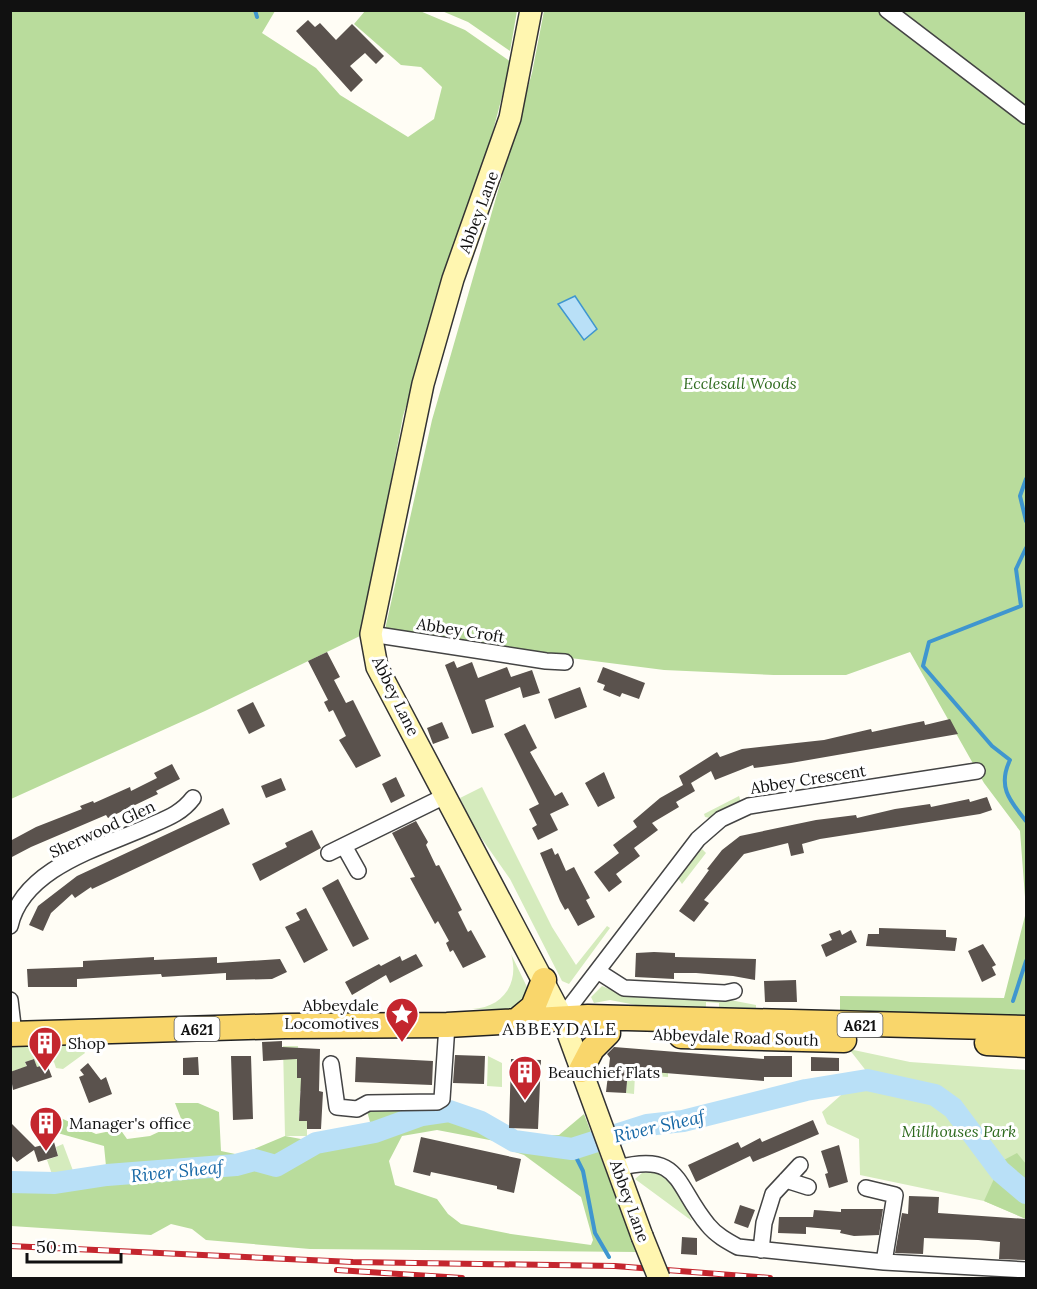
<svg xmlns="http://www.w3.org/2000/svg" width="1037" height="1289" font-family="Lora,serif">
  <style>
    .green { fill: #d5ebbd }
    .forest { fill: #b9dc9c }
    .water { fill: #b9e0f7; stroke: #3f96cf; stroke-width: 1.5 }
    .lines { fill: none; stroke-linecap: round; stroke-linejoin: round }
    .stream { stroke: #3f96cf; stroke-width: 4 }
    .river { stroke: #b9e0f7; stroke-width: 22 }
    .building { fill: #5a524d }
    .minor-casing { stroke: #444; stroke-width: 18 }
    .secondary-casing { stroke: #333; stroke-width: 24 }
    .primary-casing { stroke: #222; stroke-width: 27 }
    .minor { stroke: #fff; stroke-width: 15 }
    .secondary { stroke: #fff6b0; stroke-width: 21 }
    .primary { stroke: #f9d66b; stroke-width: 24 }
    .rail-casing { stroke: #c4262e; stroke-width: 6 }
    .rail { stroke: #fff; stroke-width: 4; stroke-dasharray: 11; stroke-linecap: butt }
    .secondary-bridge-casing { stroke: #333; stroke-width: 24; stroke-linecap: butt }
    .secondary-bridge { stroke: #fff6b0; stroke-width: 21 }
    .labels { text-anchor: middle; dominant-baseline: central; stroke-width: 6; stroke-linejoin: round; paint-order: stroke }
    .shield { fill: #fff; stroke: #585858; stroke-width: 1.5 }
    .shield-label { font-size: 15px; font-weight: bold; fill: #111 }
    .street-label { font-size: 16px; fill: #111; stroke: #fff }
    .park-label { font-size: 16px; font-style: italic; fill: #2f6b1f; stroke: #fff }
    .poi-label { font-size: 16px; fill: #111; stroke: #fff; text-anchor: start }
    .neighbourhood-label { font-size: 18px; letter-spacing: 1.5px; fill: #111; stroke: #fff }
    .water-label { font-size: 18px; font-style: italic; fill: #1768a6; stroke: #fff }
  </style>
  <rect width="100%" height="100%" fill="#fffdf5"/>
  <path class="green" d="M482 787 552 927 576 965 607 926 610 928 569 984 562 981 510 879 475 829 460 798Z
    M739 796 741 802 710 818 705 817 704 814Z
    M702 849 706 853 682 884 678 878Z
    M511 954 527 987 523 1002 509 1010 472 1009C502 1008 520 984 511 954Z
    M602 986 614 991 725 999 756 1005V1010L719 1009V1003L706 1002V1008L641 1006 610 1000 594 1003 591 997Z
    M79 1044 85 1053 63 1069 56 1068 54 1062 37 1067 34 1059 25 1062 28 1070 21 1068 11 1072 10 1045Z
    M283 1046H298V1059L306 1067H297V1078H306V1091H300V1101L308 1111H299V1120L307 1121V1136H285Z
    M849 1049 910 1062 1026 1070V1219L984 1201 860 1175 859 1139 827 1124 822 1112 867 1072Z
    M488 1056 502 1063V1087L487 1086Z
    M628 1070 668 1071V1077L635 1075 634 1094 626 1093Z
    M63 1144 75 1176 54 1180 47 1160 58 1156 56 1147Z
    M656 1172C675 1177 684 1205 692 1221L635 1179 642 1173Z"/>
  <path class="forest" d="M10 11H275L262 33 316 68 340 95 408 137 434 119 442 87 421 67 401 65 354 24 365 11H420L465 30 511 62 493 131 403 416 362 635 205 711 11 799Z
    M442 11H517L510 51 468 22Z
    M544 11H1026V910L1020 831 984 783 910 652 846 675H774L664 670 384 634 432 420 532 73Z
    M1026 912V1018L840 1016V996L1004 998Z
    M175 1103H198L219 1112 221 1151 240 1155 285 1136 301 1139 354 1132 370 1122 367 1111 378 1108C413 1108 479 1098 502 1130L500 1142 437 1130 402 1136 389 1161 395 1185 437 1199 448 1214 461 1224 511 1234 591 1245 593 1240 581 1197 524 1155 512 1151V1131L529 1136 559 1135 584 1114 637 1252 310 1249 206 1240 192 1229 171 1224 151 1235 11 1226 10 1177 51 1183 107 1176 104 1146 54 1132 42 1135 39 1119 52 1114 96 1134 120 1129 127 1139 150 1136 182 1121Z
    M1017 1153 1026 1164V1219L984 1201 1002 1161Z"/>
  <path class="water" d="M575 296 597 329 584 340 558 304Z"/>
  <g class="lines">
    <path class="stream" d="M255 10 257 17
      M1026 479 1020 496 1026 521
      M1026 548 1016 569 1021 606 929 642 923 666 992 746 1010 760C997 787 1010 801 1026 821
      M1013 1001 1026 961
      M572 1149 583 1171 595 1233 609 1257"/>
    <path class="river" d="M10 1182 55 1183 107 1175 236 1165 255 1160 276 1166 316 1143 375 1132 422 1115 449 1111 481 1122 514 1141 572 1149 647 1125 683 1121 806 1090 867 1080 935 1095 953 1108 1000 1171 1026 1193"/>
  </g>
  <path class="building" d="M308 20 315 27 320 23 336 40 352 24 384 56 376 64 365 53 350 66 363 80 351 92 296 31Z
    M327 652 340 677 334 680 346 703 353 700 381 756 356 768 339 740 346 736 333 710 329 712 324 702 328 700 308 661Z
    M454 661 457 668 472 662 478 678 507 667 511 677 532 670 540 693 523 698 520 687 485 700 494 727 472 734 445 665Z
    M603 667 645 683 639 699 622 693 620 697 603 690 605 685 597 682Z
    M580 687 587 707 555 719 548 699Z
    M253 702 265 726 249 734 237 710Z
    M950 719 958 734 791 763 754 768 753 765 715 780 711 771 691 783 695 791 676 802 679 807 652 823 658 830 634 848 640 856 616 874 622 882 609 892 594 872 619 853 613 845 637 827 633 821 660 798 683 785 679 776 717 752 720 757 742 749 824 740 871 729 872 732 909 724 924 721 925 725Z
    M442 722 449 738 433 744 427 728Z
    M525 724 537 748 530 752 555 796 562 792 569 805 550 814 558 830 538 840 532 828 537 825 529 809 539 804 504 734Z
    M172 764 180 779 156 791 158 794 108 818 106 815 31 847 10 858V841L36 827 82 809 80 806 93 801 94 803 130 787 131 791 157 778 154 773Z
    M604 772 615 798 598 807 585 783Z
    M396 777 405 796 391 803 382 784Z
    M281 778 286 790 266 798 261 786Z
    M987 797 992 810 980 814 820 839 802 844 804 853 791 856 788 843 744 854 704 900 709 903 694 922 679 911 709 870 707 869 722 850 740 836 816 820 856 815 857 818 895 809 930 804 931 807 969 799 970 802Z
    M223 808 230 824 92 889 91 887 75 898 72 894 51 913 43 931 29 925 38 906 77 876Z
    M416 821 428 842 426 845 436 866 439 865 462 910 458 912 468 932 471 930 486 957 463 968 453 950 450 952 446 943 449 941 438 921 435 924 410 878 415 877 392 833Z
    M312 830 321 848 260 881 252 864 287 847 285 843Z
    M552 848 555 855 558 853 566 871 574 867 590 898 586 900 595 917 578 926 568 908 565 910 560 901 540 853Z
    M338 879 369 939 353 947 322 888Z
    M306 908 328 950 304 963 285 927 300 920 296 913Z
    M879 928 946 930V937L957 938 955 951 866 946 868 934H879Z
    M840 930 842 935 851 930 857 942 826 957 821 945 832 940 829 934Z
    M983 944 996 965 992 967 996 975 982 982 968 951Z
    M654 952 675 953V957L756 959 755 980 733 976 696 973H674V979L635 977 636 953Z
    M416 954 423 966 390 983 386 975 352 995 345 982 379 964 381 966 400 956 402 961Z
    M154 957V960L217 957V963L280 959 287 972 272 979 226 980V973L162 977 161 974 143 975 77 979V987H28L27 969 83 967V961Z
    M796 980 797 1002H765L764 981Z
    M282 1041V1047L320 1049 319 1091 323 1092 321 1129H307V1121H299L301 1078H297V1059L263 1061 262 1042Z
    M614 1047 764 1059V1056H792V1077H764V1081L628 1070 626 1093 606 1092 610 1058 607 1054Z
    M455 1055 485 1056 484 1084 453 1083Z
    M231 1056H251L253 1119 233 1120Z
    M198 1057 199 1075H183V1058Z
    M356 1057 433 1061 432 1085 355 1082Z
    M811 1057 839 1058V1071H811Z
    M34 1059 37 1067 47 1064 52 1077 13 1090 10 1072 27 1066 25 1062Z
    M511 1059 541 1060 538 1129 509 1128Z
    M88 1063 101 1080 106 1077 112 1094 89 1103 79 1077 84 1075 80 1070Z
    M813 1120 819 1134 753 1162 750 1156 696 1182 688 1165 738 1142 741 1148 760 1138 762 1142Z
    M10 1122 35 1147 54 1142 58 1156 38 1162 34 1150 17 1162 10 1154Z
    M421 1137 521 1159 514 1193 497 1189V1186L431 1172 430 1176 413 1172Z
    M839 1145 848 1182 829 1188 825 1174 828 1173 821 1151Z
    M909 1196 939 1197 938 1213 1026 1219V1260L999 1259 1000 1242 978 1240 924 1238 923 1254 895 1253 902 1213 908 1214Z
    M740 1205 755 1210 748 1228 734 1223Z
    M841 1209H883L879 1235 854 1236 840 1233 841 1230 806 1227V1234L778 1233 779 1217H813L814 1210 841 1212Z
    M682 1237 697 1238V1255L681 1254Z"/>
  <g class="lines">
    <defs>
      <path id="minor" d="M887 10 1026 116
        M371 634 546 661 565 662
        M344 846 358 871
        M329 853 445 796
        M10 926C23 868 100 848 147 827 165 819 181 814 193 798
        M599 972 624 988 725 993 734 991
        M10 1000 14 1034
        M562 1017 698 839 721 819 749 806 977 771
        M331 1064 337 1107 357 1109 368 1103 437 1102 442 1099 447 1025
        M618 1168C682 1151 675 1186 708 1225 716 1235 727 1241 738 1247L884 1262 1026 1270
        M786 1180 808 1187
        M866 1188 895 1195 884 1262
        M761 1250 764 1223 773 1194 800 1165"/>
      <path id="secondary" d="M531 10 510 118 453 279 423 384 371 634 377 667 562 1017 642 1236"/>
      <path id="primary" d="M515 1022 533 1007 544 980
        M10 1034 285 1026 447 1025 588 1017 1026 1028
        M681 1036 844 1040
        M987 1043 1026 1045
        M581 1070 592 1049 608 1033"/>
    </defs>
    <use href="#minor" class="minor-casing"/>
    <use href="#secondary" class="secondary-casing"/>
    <use href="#primary" class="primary-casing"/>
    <use href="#minor" class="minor"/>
    <use href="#secondary" class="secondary"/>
    <use href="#primary" class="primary"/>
    <defs>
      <path id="rail" d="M10 1246 353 1262 615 1266 770 1278
        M337 1270 462 1278"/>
    </defs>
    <use href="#rail" class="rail-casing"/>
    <use href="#rail" class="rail"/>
    <defs>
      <path id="secondary-bridge" d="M642 1236 659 1278"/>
    </defs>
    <use href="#secondary-bridge" class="secondary-bridge-casing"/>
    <use href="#secondary-bridge" class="secondary-bridge"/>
  </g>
  <defs>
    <symbol id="sight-pin" viewBox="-11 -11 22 30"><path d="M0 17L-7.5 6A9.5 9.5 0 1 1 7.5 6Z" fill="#c4262e" stroke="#fff"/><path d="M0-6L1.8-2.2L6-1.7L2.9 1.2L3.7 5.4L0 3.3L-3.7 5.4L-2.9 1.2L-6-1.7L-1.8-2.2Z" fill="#fff"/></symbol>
    <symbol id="building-pin" viewBox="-11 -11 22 30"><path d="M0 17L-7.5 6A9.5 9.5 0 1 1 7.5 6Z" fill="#c4262e" stroke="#fff"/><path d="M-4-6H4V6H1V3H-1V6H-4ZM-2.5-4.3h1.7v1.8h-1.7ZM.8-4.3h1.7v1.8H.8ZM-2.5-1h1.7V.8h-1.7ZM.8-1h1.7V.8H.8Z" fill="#fff"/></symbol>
  </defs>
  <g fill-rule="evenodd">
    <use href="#sight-pin" x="383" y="995" width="38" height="52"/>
    <use href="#building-pin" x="26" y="1024" width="38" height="52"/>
    <use href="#building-pin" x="506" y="1053" width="38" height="52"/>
    <use href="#building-pin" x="27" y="1104" width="38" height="52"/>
  </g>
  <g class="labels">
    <g class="shield">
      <rect x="837.5" y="1013" width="45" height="24" rx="4.5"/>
      <rect x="174.5" y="1017" width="45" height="24" rx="4.5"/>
    </g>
    <g class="shield-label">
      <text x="860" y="1025">A621</text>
      <text x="197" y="1029">A621</text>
    </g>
    <g class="street-label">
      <text transform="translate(478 212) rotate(-70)">Abbey Lane</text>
      <text transform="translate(461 630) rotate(9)">Abbey Croft</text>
      <text transform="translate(396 696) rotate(64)">Abbey Lane</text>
      <text transform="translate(808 779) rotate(-9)">Abbey Crescent</text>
      <text transform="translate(102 829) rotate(-25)">Sherwood Glen</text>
      <text transform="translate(736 1037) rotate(2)">Abbeydale Road South</text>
      <text transform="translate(630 1201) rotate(70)">Abbey Lane</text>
    </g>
    <g class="park-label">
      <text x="740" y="383">Ecclesall Woods</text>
      <text x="959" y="1131">Millhouses Park</text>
    </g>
    <g class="poi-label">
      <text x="379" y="1005" text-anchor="end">Abbeydale<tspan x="379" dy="18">Locomotives</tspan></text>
      <text x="68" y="1043">Shop</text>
      <text x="548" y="1072">Beauchief Flats</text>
      <text x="69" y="1123">Manager's office</text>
    </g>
    <g class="neighbourhood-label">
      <text x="560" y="1028">ABBEYDALE</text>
    </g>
    <g class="water-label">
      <text transform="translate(659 1126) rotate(-13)">River Sheaf</text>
      <text transform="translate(177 1171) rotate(-6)">River Sheaf</text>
    </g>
  </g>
  <rect width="1037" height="1289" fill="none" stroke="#111111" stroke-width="24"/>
  <path d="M27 1253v9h94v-9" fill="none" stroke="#111111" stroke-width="3"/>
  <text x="36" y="1253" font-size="18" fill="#111111" stroke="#ffffff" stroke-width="4.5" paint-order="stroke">50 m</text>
</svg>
